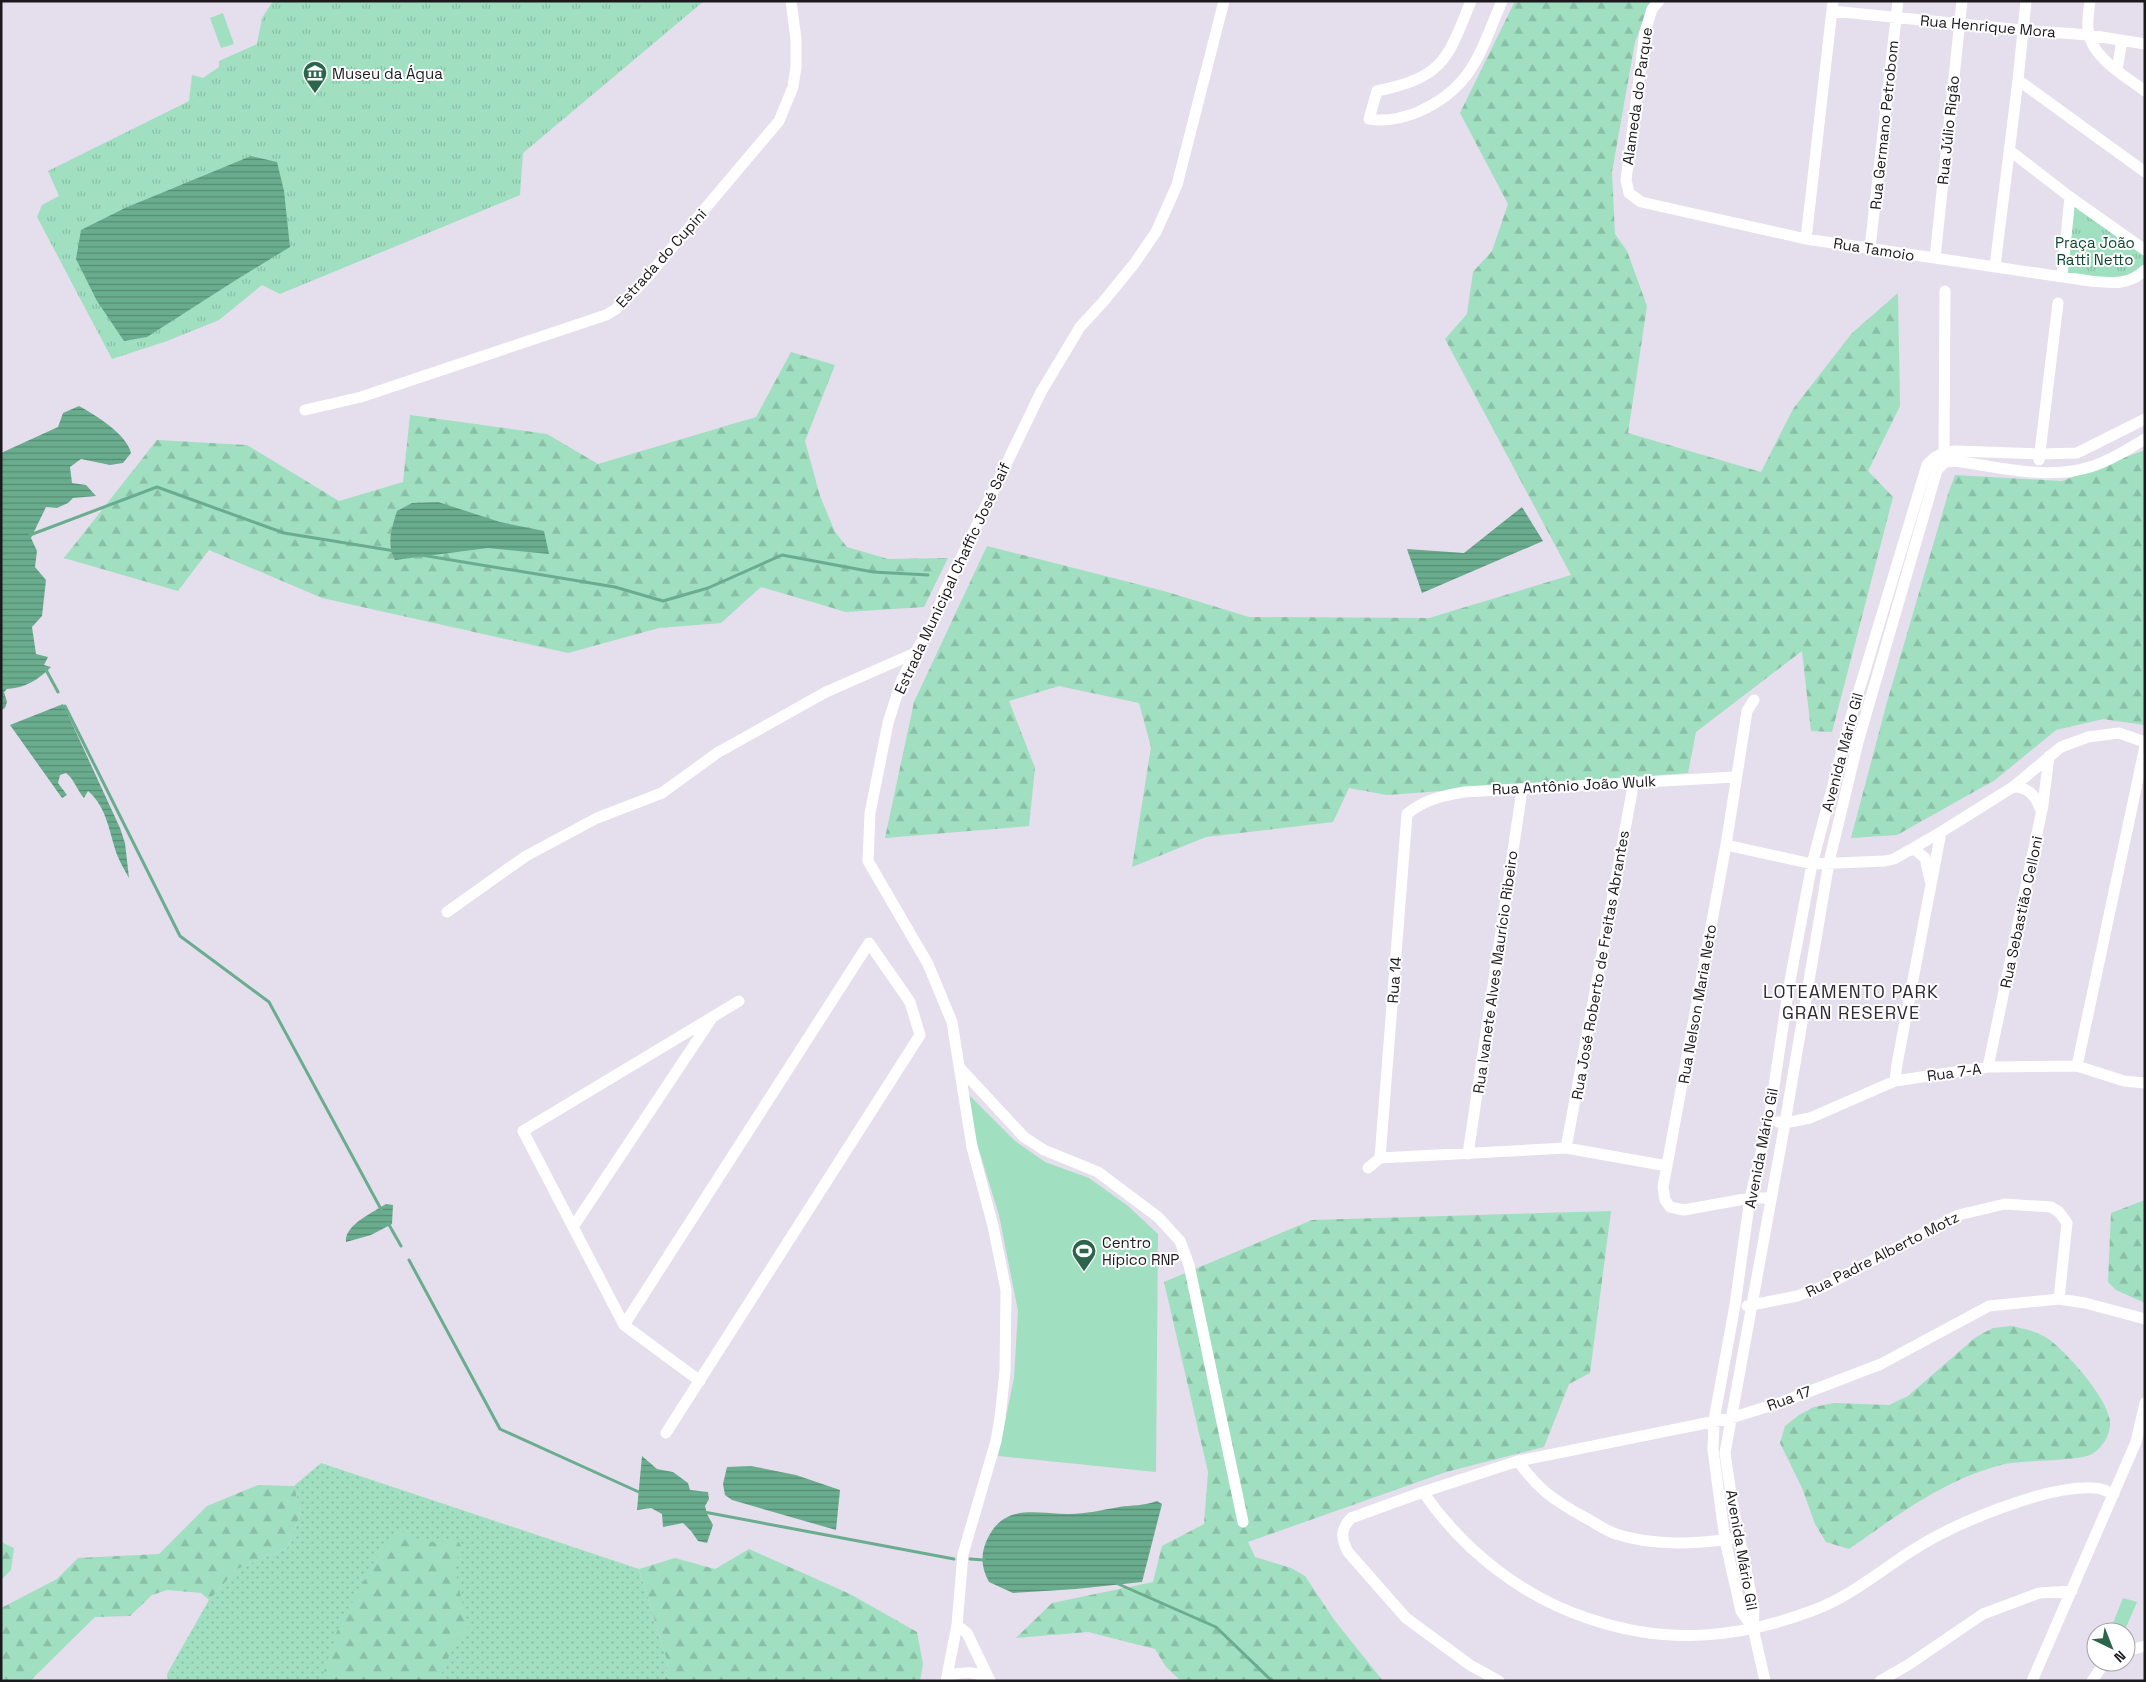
<svg xmlns="http://www.w3.org/2000/svg" width="2146" height="1682" font-family="'Space Grotesk',sans-serif">
  <style>
    .grass { fill: url(#grass-dots) }
    .forest { fill: url(#forest-firs) }
    .park { fill: url(#park-tufts) }
    .pitch { fill: #a0dfc0 }
    .water { fill: url(#water-rules) }
    .lines { fill: none; stroke-linecap: round; stroke-linejoin: round }
    .stream { stroke: #6aad8e; stroke-width: 3 }
    .minor { stroke: #fff; stroke-width: 11 }
    .labels { text-anchor: middle; dominant-baseline: central; stroke-width: 4; stroke-linejoin: round; paint-order: stroke }
    .street-label { font-size: 15px; fill: #1c191e; stroke: #fff }
    .poi-label { font-size: 15px; fill: #1c191e; stroke: #fff; text-anchor: start }
    .park-label { font-size: 15px; fill: #0f4731; stroke: #fff }
    .quarter-label { font-size: 18px; letter-spacing: 1px; fill: #2e2934; stroke: #fff }
  </style>
  <defs>
    <pattern id="grass-dots" width="8" height="8" patternUnits="userSpaceOnUse" patternTransform="scale(1.25)"><rect width="8" height="8" fill="#a0dfc0"/><path d="M2 2h.1M6 6h.1" fill="none" stroke="#89bfa5" stroke-width="1.8" stroke-linecap="round"/></pattern>
    <pattern id="forest-firs" width="22" height="20" patternUnits="userSpaceOnUse" patternTransform="scale(1.25)"><rect width="22" height="20" fill="#a0dfc0"/><path d="M5 1l3.5 6h-7zM16 11l3.5 6h-7z" fill="#89bfa5"/></pattern>
    <pattern id="park-tufts" width="24" height="20" patternUnits="userSpaceOnUse" patternTransform="scale(1.25)"><rect width="24" height="20" fill="#a0dfc0"/><path d="M3 7l-1-3M5 7V3M7 7l1-3M15 17l-1-3M17 17v-4M19 17l1-3" fill="none" stroke="#89bfa5"/></pattern>
    <pattern id="water-rules" width="6" height="5" patternUnits="userSpaceOnUse" patternTransform="scale(1.25)"><rect width="6" height="5" fill="#6aad8e"/><path d="M0 2.5h6" fill="none" stroke="#568c73"/></pattern>
  </defs>
  <rect width="100%" height="100%" fill="#e5deed"/>
  <path class="grass" d="M321 1463 639 1569 668 1664 664 1681H168L167 1674 209 1600 237 1569 287 1548 301 1513 294 1486Z"/>
  <path class="forest" d="M1515 1H1651L1635 42 1612 172 1615 234 1627 251 1647 306 1628 433 1761 472 1793 409 1852 333 1898 293 1900 406 1868 471 1893 497 1832 732 1811 731 1802 651 1696 732 1688 773 1387 795 1349 788 1333 822 1206 837 1132 867 1151 747 1139 703 1059 686 1009 701 1035 768 1029 826 885 838 914 702 987 546 1164 591 1249 617 1429 618 1571 575 1445 339 1467 314 1473 272 1492 251 1508 204 1460 113Z
    M791 352 835 365 805 441 820 496 835 532 847 547 888 559 948 558 924 607 846 612 761 587 721 623 659 628 568 653 322 598 209 550 178 591 64 558 157 440 247 445 339 501 403 482 410 415 547 434 598 464 756 417Z
    M2145 450V725L2103 719 2056 730 1995 780 1897 835 1851 838 1887 702 1948 494 1955 475 2062 481Z
    M2145 1200V1303L2116 1290 2108 1282 2111 1213Z
    M1611 1211 1590 1373 1569 1384 1544 1447 1446 1472 1248 1542 1255 1557 1291 1568 1305 1576 1335 1621 1383 1681H1181L1166 1667 1155 1649 1088 1632 1016 1638 1052 1603 1153 1582 1162 1546 1204 1524 1208 1472 1164 1282 1312 1220Z
    M2012 1326C2024 1329 2036 1331 2047 1338 2066 1351 2113 1403 2110 1426 2109 1437 2101 1449 2092 1454 2082 1461 2023 1460 2005 1464 1946 1478 1898 1515 1849 1549L1826 1542 1815 1524 1802 1488 1780 1443 1785 1426 1799 1415 1814 1407 1834 1403 1889 1405 1908 1396 1976 1337 1993 1328Z
    M258 1485 294 1486 301 1513 287 1548 237 1569 209 1600 201 1593 167 1590 152 1595 130 1616 95 1617 30 1681H1V1608L57 1579 78 1558 159 1554 207 1506Z
    M402 1531C416 1546 438 1543 457 1539L462 1548 454 1567 469 1631 455 1640 439 1681H321L337 1631 379 1553Z
    M1 1542 14 1548 11 1570 1 1580Z
    M749 1549 850 1594 917 1632 923 1664 920 1681H664L668 1664 639 1569 675 1558 715 1569Z"/>
  <path class="park" d="M273 1H704L523 153 520 195 280 294 262 285 219 320 167 341 112 359 37 217 42 205 59 196 48 171 189 101 192 75 203 78 219 67V61L257 44 262 18Z
    M2073 203 2145 252V266L2123 280 2065 275Z"/>
  <path class="pitch" d="M223 13 234 44 221 48 210 18Z
    M969 1095 1015 1141 1045 1162 1089 1178 1128 1206 1158 1234 1156 1472 998 1456 1014 1378 1018 1311 999 1215 975 1137Z
    M2123 1598 2137 1602 2124 1632 2111 1628Z"/>
  <path class="water" d="M251 156 277 162 284 191 290 247 236 280 147 337 124 341 97 301 76 259 81 230 125 208Z
    M79 406C95 415 127 434 131 453L123 463 110 465 81 459 70 467 72 483 86 485 96 496 73 498 68 503 57 508 46 507 31 538 37 551 35 567 46 580 42 616 32 627 36 654 48 657 44 665 51 667C38 680 25 688 7 689L4 692 7 702 5 708 1 710V453L58 427 63 413Z
    M438 502 500 522 544 531 549 554 488 548 395 560C386 544 392 527 397 511L412 503Z
    M1522 507 1543 541 1422 593 1407 549 1464 553Z
    M63 704 120 828 125 843 129 878C125 871 121 864 118 857 109 834 108 808 88 791L84 798C77 790 74 779 66 773L60 775 58 783 67 795 62 798 10 725Z
    M386 1204 393 1205 392 1224 371 1235 346 1242C344 1225 374 1212 386 1204Z
    M642 1456 657 1469 673 1472 688 1483 690 1490 708 1492 709 1499 705 1506 707 1514 713 1525 707 1543 698 1541 691 1531 683 1523 663 1527 662 1514 651 1508 637 1510Z
    M751 1466 796 1475 840 1490 836 1530 732 1500 725 1495 723 1484 727 1467Z
    M1157 1501 1162 1504 1142 1582 1076 1589 1013 1593 989 1582C982 1569 980 1557 986 1542 1003 1502 1034 1514 1069 1514 1086 1514 1102 1510 1119 1507 1132 1505 1144 1506 1157 1501Z"/>
  <g class="lines">
    <path class="stream" d="M30 535 157 487 284 533 395 551
      M421 555 615 587 663 601 708 588 782 555 873 572 928 575
      M45 668 58 692
      M65 706 180 936 269 1002 382 1211
      M388 1223 401 1246
      M409 1260 500 1429 641 1493
      M704 1512 954 1559
      M970 1559 984 1560
      M1116 1583 1216 1627 1272 1681"/>
    <path class="minor" d="M1471 1C1447 60 1444 77 1377 91L1369 119C1386 122 1403 118 1418 112 1473 88 1480 52 1502 1
      M1659 1 1652 9 1645 32 1626 180 1629 193 1641 202 1806 239 2090 281C2111 283 2129 286 2145 270
      M2090 1C2089 10 2087 20 2088 29 2090 57 2125 76 2145 91
      M1832 11 2022 30 2089 35 2145 44
      M2117 70 2122 40
      M2018 80 2145 172
      M2009 150 2070 197 2145 250
      M1806 239 1833 1
      M1870 248 1898 1
      M1935 258 1962 1
      M1995 266 2018 80 2026 1
      M2062 276 2070 197
      M305 410 361 397 606 315 616 309 644 281 779 121 793 87 796 67V39L791 1
      M1944 458 1945 291
      M2039 460 2058 303
      M1754 700 1747 711 1726 845 1663 1187 1665 1200 1670 1207 1684 1210 1750 1198H1771
      M2013 787C2029 787 2036 796 2041 811
      M1726 845 1812 864 1885 861 1894 859 1941 832 2013 787 2061 747 2088 737 2119 733 2145 742
      M1908 851 1914 849 1925 858 1930 880
      M447 912 526 856 597 818 662 793 717 753 826 692 915 653
      M2077 1066 2145 746
      M1988 1067 2043 805 2049 756
      M960 1068 1024 1137 1044 1150 1098 1172 1158 1217 1180 1241 1189 1265 1243 1522
      M1895 1081 1897 1064 1941 832
      M1778 1122 1785 1123 1810 1118 1895 1081 1988 1067 2077 1066 2124 1081 2145 1083
      M1566 1148 1634 781
      M1468 1154 1522 790
      M1380 1158 1407 814C1425 799 1442 796 1464 792L1735 777
      M1368 1168 1380 1158 1566 1148 1667 1166
      M573 1227 712 1018
      M1747 1306 1797 1296 1825 1286 1958 1215 2005 1204 2051 1207 2059 1212 2067 1223 2059 1299
      M624 1325 869 943 910 1002 920 1035 666 1433
      M700 1381 624 1325 523 1131 739 1001
      M1518 1461C1538 1489 1552 1499 1582 1516 1593 1521 1604 1530 1616 1534 1653 1546 1693 1544 1731 1539
      M1423 1492C1463 1550 1522 1597 1590 1619 1667 1645 1738 1639 1814 1610 1850 1597 1881 1570 1913 1550 1953 1524 2048 1484 2095 1488 2101 1488 2108 1492 2114 1494
      M957 1625 967 1633 990 1681
      M1753 1628 1741 1611 1725 1540 1713 1450 1714 1420 1735 1305 1750 1198 1769 1120 1789 986 1812 864 1851 717 1927 465C1935 455 1943 452 1956 451L2040 454 2077 453 2145 419
      M2126 1651 2145 1646
      M948 1675C963 1673 978 1669 989 1681
      M946 1681 957 1625 963 1554 996 1441 1000 1418 1005 1371 1006 1290 993 1226 972 1147 952 1022 928 964 868 861 870 813 888 723 901 682 915 653 934 621 944 593 1041 392 1080 327 1103 302 1134 264 1156 232 1177 185 1224 1
      M1499 1681 1470 1665 1406 1618 1348 1552C1341 1538 1340 1530 1351 1518L1423 1492 1518 1461 1731 1418 1782 1402 1881 1364 1989 1306 2059 1299 2085 1303 2145 1319
      M1765 1681 1753 1628 1754 1609 1732 1501 1725 1453 1785 1123 1829 862 1858 742 1937 470 1945 462 1955 461C1999 467 2050 481 2093 466 2112 460 2128 449 2145 439
      M1880 1681 1908 1665 1983 1614 2039 1593 2072 1591
      M2032 1681 2136 1442 2145 1403
      M2092 1681 2105 1662"/>
  </g>
  <defs>
    <symbol id="museum-pin" viewBox="-11 -11 22 30"><path d="M0 17L-7.5 6A9.5 9.5 0 1 1 7.5 6Z" fill="#2c644c" stroke="#fff"/><path d="M0-6L6-3V-2H-6V-3ZM-5-1h2V3h-2ZM-1-1h2V3h-2ZM3-1h2V3H3ZM-6 4H6V6H-6Z" fill="#fff"/></symbol>
    <symbol id="stadium-pin" viewBox="-11 -11 22 30"><path d="M0 17L-7.5 6A9.5 9.5 0 1 1 7.5 6Z" fill="#2c644c" stroke="#fff"/><path d="M0-5a6.5 5 0 1 0 0 10a6.5 5 0 1 0 0-10ZM-3.5-1.8h7v3.6h-7Z" fill="#fff"/></symbol>
  </defs>
  <g fill-rule="evenodd">
    <use href="#museum-pin" x="301" y="59" width="28" height="38"/>
    <use href="#stadium-pin" x="1070" y="1237" width="28" height="38"/>
  </g>
  <g class="labels">
    <g class="street-label">
      <text transform="translate(1988 26) rotate(5)">Rua Henrique Mora</text>
      <text transform="translate(1637 96) rotate(-82)">Alameda do Parque</text>
      <text transform="translate(1884 125) rotate(-84)">Rua Germano Petrobom</text>
      <text transform="translate(1948 130) rotate(-84)">Rua Júlio Rigão</text>
      <text transform="translate(1874 249) rotate(9)">Rua Tamoio</text>
      <text transform="translate(661 258) rotate(-48)">Estrada do Cupini</text>
      <text transform="translate(952 578) rotate(-65)">Estrada Municipal Chaffic José Saif</text>
      <text transform="translate(1842 752) rotate(-75)">Avenida Mário Gil</text>
      <text transform="translate(1574 785) rotate(-3)">Rua Antônio João Wulk</text>
      <text transform="translate(2021 912) rotate(-78)">Rua Sebastião Celloni</text>
      <text transform="translate(1600 965) rotate(-80)">Rua José Roberto de Freitas Abrantes</text>
      <text transform="translate(1495 972) rotate(-82)">Rua lvanete Alves Maurício Ribeiro</text>
      <text transform="translate(1394 980) rotate(-86)">Rua 14</text>
      <text transform="translate(1697 1004) rotate(-80)">Rua Nelson Maria Neto</text>
      <text transform="translate(1954 1072) rotate(-8)">Rua 7-A</text>
      <text transform="translate(1761 1148) rotate(-79)">Avenida Mário Gil</text>
      <text transform="translate(1882 1254) rotate(-27)">Rua Padre Alberto Motz</text>
      <text transform="translate(1789 1398) rotate(-20)">Rua 17</text>
      <text transform="translate(1742 1550) rotate(80)">Avenida Mário Gil</text>
    </g>
    <g class="poi-label">
      <text x="332" y="73">Museu da Água</text>
      <text x="1102" y="1242">Centro<tspan x="1102" dy="17">Hípico RNP</tspan></text>
    </g>
    <g class="park-label">
      <text x="2095" y="242">Praça João<tspan x="2095" dy="17">Ratti Netto</tspan></text>
    </g>
    <g class="quarter-label">
      <text x="1851" y="991">LOTEAMENTO PARK<tspan x="1851" dy="21">GRAN RESERVE</tspan></text>
    </g>
  </g>
  <rect width="2146" height="1682" fill="none" stroke="#1c191e" stroke-width="5"/>
  <g transform="translate(2111 1647) rotate(137)"><circle r="24" fill="#ffffff" stroke="#a4a3a5"/>
  <path d="M0-4L9 19L0 12L-9 19Z" fill="#2c644c"/>
  <text y="-8" font-size="14" font-weight="bold" text-anchor="middle" fill="#1c191e">N</text>
  </g>
</svg>
